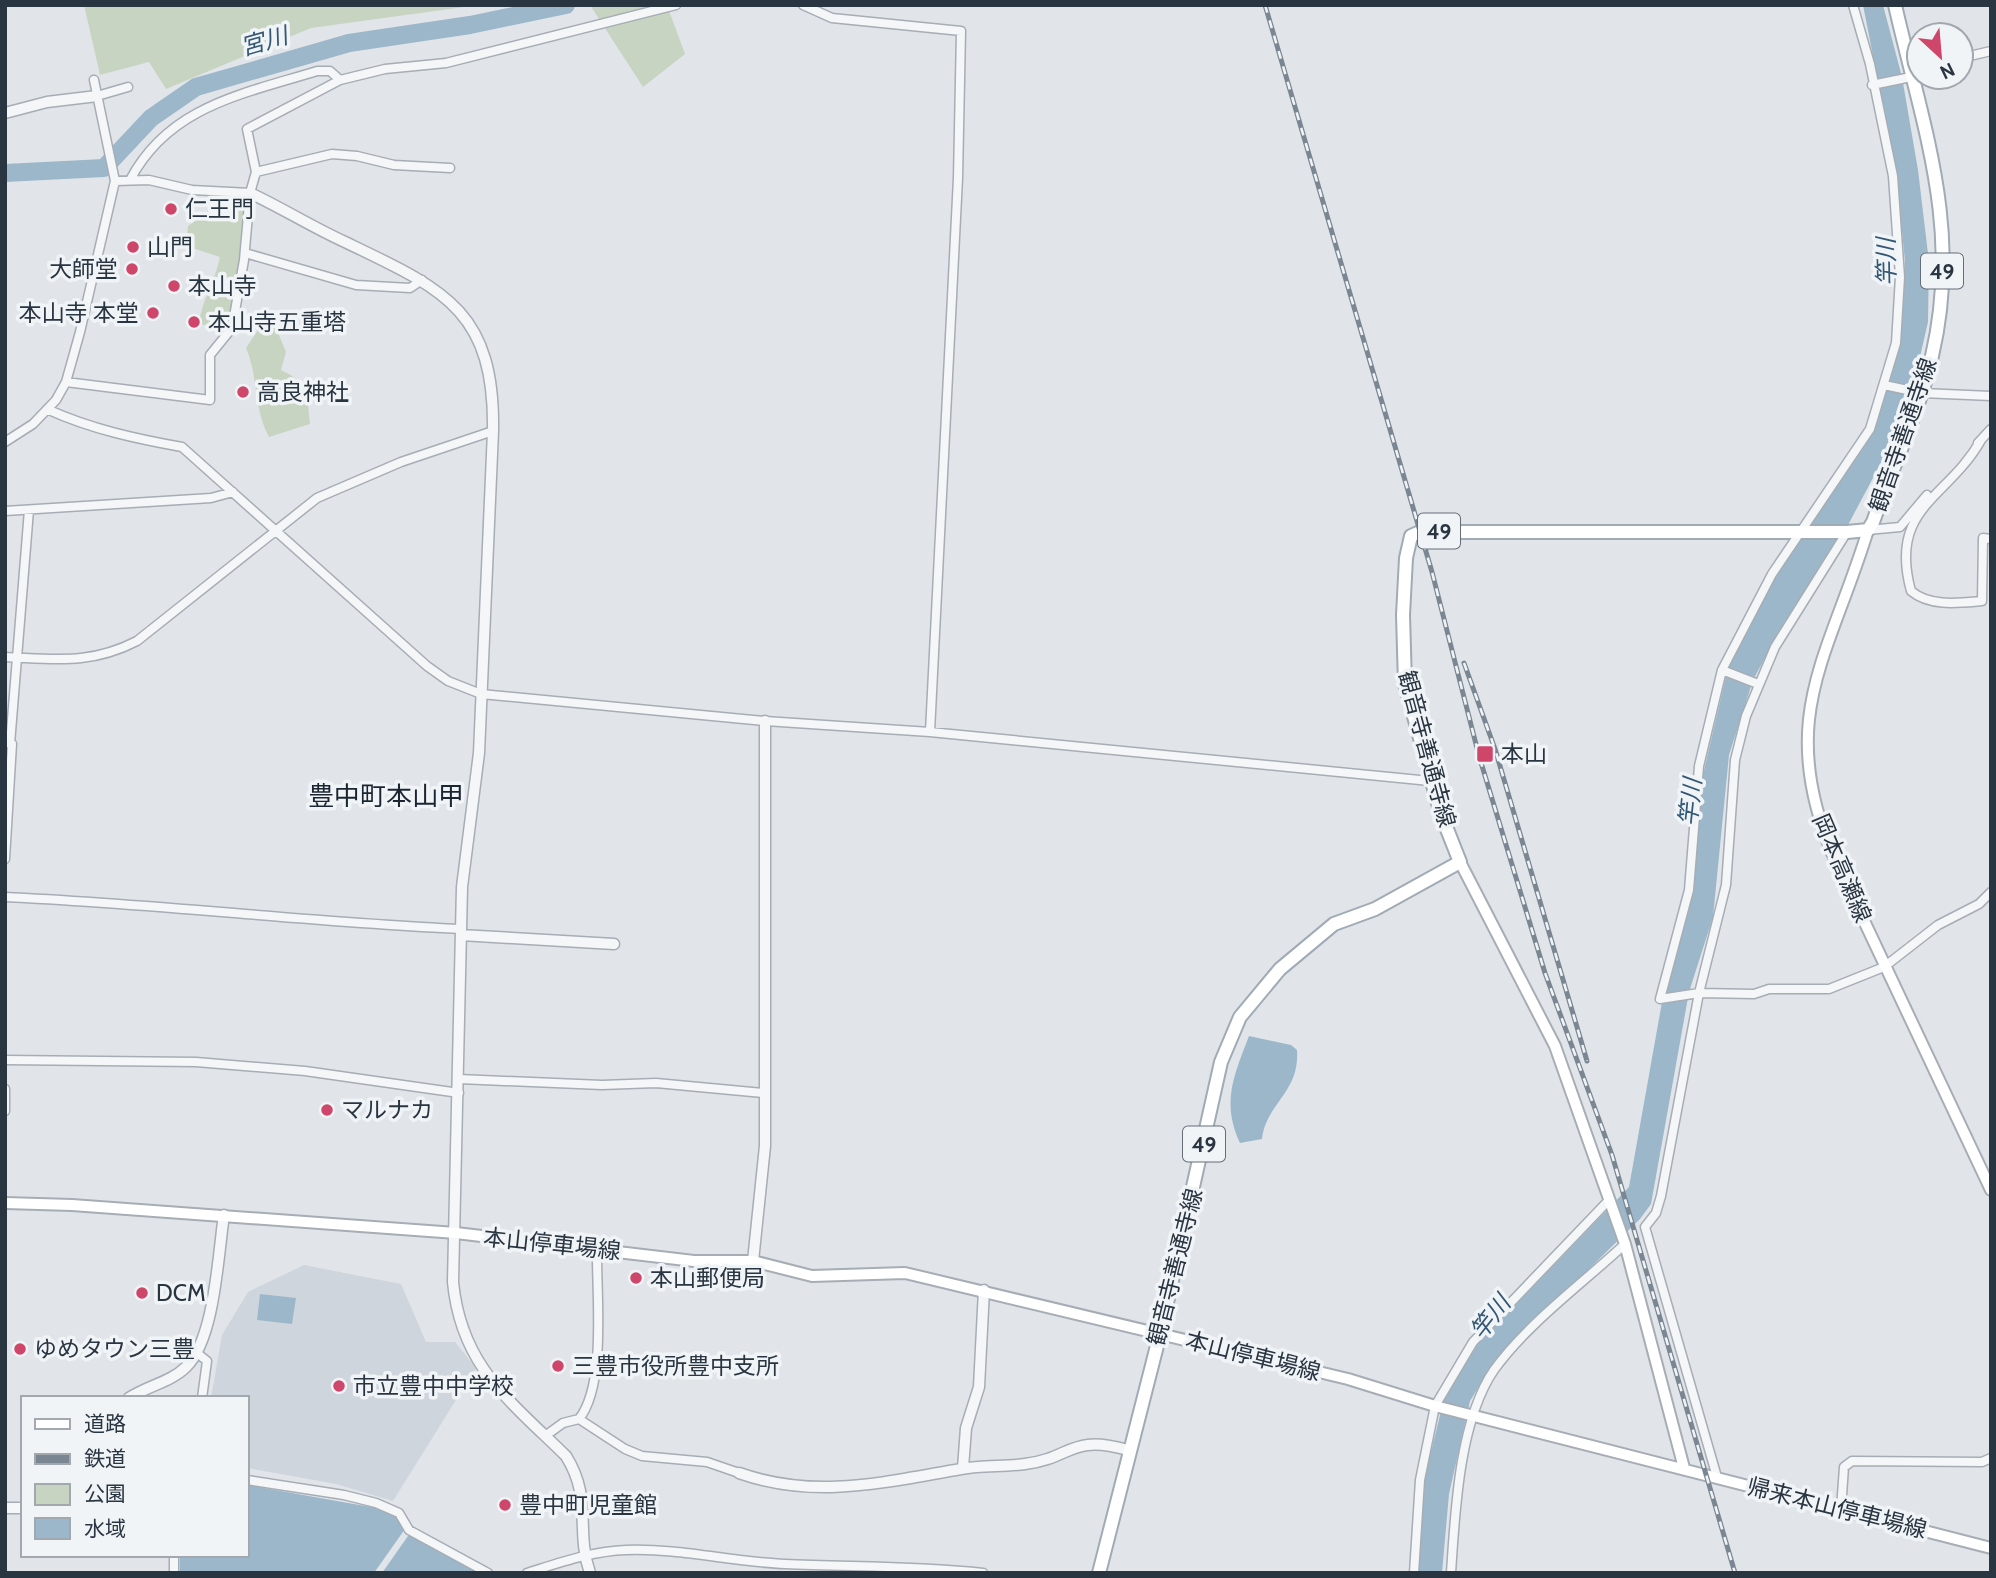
<svg xmlns="http://www.w3.org/2000/svg" width="1996" height="1578" font-family="Cabin,'Noto Sans JP',sans-serif">
  <style>
    .built { fill: #cfd5dc }
    .green { fill: #c8d4c2 }
    .water { fill: #9cb7ca }
    .lines { fill: none; stroke-linecap: round; stroke-linejoin: round }
    .river { stroke: #9cb7ca; stroke-width: 18 }
    .minor-casing { stroke: #a6adb4; stroke-width: 11 }
    .tertiary-casing { stroke: #a6adb4; stroke-width: 13 }
    .secondary-casing { stroke: #a6adb4; stroke-width: 14 }
    .primary-casing { stroke: #a0abb5; stroke-width: 16 }
    .minor { stroke: #f4f6f8; stroke-width: 8 }
    .tertiary { stroke: #f4f6f8; stroke-width: 10 }
    .secondary { stroke: #fff; stroke-width: 10 }
    .primary { stroke: #fff; stroke-width: 12 }
    .rail-casing { stroke: #7a8793; stroke-width: 5 }
    .rail { stroke: #f1f4f7; stroke-width: 2.5; stroke-dasharray: 8; stroke-linecap: butt }
    .poi-dot { fill: #ce466a; stroke: #f1f4f7; stroke-width: 2.5 }
    .labels { text-anchor: middle; dominant-baseline: central; stroke-width: 7; stroke-linejoin: round; paint-order: stroke }
    .shield { fill: #f1f4f7; stroke: #656e78; stroke-width: 2 }
    .shield-label { font-size: 21px; font-weight: bold; fill: #293541 }
    .poi-label { font-size: 23px; fill: #293541; stroke: #f1f4f7; text-anchor: start }
    .street-label { font-size: 23px; fill: #293541; stroke: #f1f4f7 }
    .water-label { font-size: 24px; font-style: italic; fill: #335875; stroke: #f1f4f7 }
    .quarter-label { font-size: 26px; fill: #1b2632; stroke: #f1f4f7 }
  </style>
  <rect width="100%" height="100%" fill="#e1e5ea"/>
  <path class="built" d="M304 1265 401 1284 426 1342H455L476 1368 393 1501 336 1484 247 1468V1398H211L222 1335 248 1292Z"/>
  <path class="green" d="M84 5H479L311 28 166 89 149 62 100 75Z
    M590 5H667L685 54 643 87Z
    M237 197 246 211 230 325 219 334 199 322C203 298 215 281 220 257L186 246 188 226 205 214 218 198Z
    M262 324 276 328 286 352 281 370C309 383 307 395 310 424L269 437C253 408 259 378 246 348Z"/>
  <path class="water" d="M1863 5H1883L1902 77 1918 170 1929 262 1928 322 1910 400 1891 444 1848 525 1785 621 1753 680 1729 755 1713 917 1689 992 1651 1204 1640 1219 1494 1362 1470 1401 1449 1494 1442 1573H1417L1424 1480 1445 1395 1477 1345 1629 1187 1662 1002 1693 889 1701 783 1728 668 1766 591 1871 433 1900 347 1905 261 1896 173Z
    M1249 1036 1291 1045 1297 1050C1300 1093 1266 1103 1262 1139L1240 1143C1221 1103 1234 1075 1249 1036Z
    M260 1294 296 1298 292 1324 257 1320Z
    M247 1485 382 1509 396 1517 405 1529 374 1573H180V1555H247Z
    M413 1534 481 1573H382L408 1536Z"/>
  <g class="lines">
    <path class="river" d="M5 173 104 168 151 118 196 87 349 43 470 25 566 5"/>
    <defs>
      <path id="minor" d="M803 5 832 18 961 31 958 178 930 732
        M1853 5 1870 64 1893 176 1900 277 1896 343 1870 429 1772 574 1722 670 1699 766 1689 890 1660 999 1699 993 1754 994 1769 989H1829L1884 967 1938 925 1979 904 1991 892
        M1961 58 1991 51
        M1872 85 1911 77 1919 70
        M97 96 128 87
        M256 172 247 129 340 80
        M130 180C169 106 243 94 317 71H330L340 80 385 69 446 63 676 5
        M115 181 149 180 192 190 250 193
        M245 253 356 285 410 288 422 280
        M66 382 210 400V355L232 328 244 260 250 193 256 172 332 154 357 156 394 165 450 168
        M1884 385 1922 393 1991 396
        M49 410C91 429 137 439 182 447L427 666 448 681 481 694 765 721 930 732 1430 781
        M1981 440C1948 499 1888 507 1911 591 1930 607 1959 603 1982 601L1983 538 1991 539
        M5 442 33 424 56 400 66 382 80 332 115 181 94 80
        M1978 443 1991 429
        M5 511 211 498 233 492
        M1868 530 1900 527 1927 495
        M5 657C56 659 90 665 137 641L317 498 401 462 493 431
        M1722 670 1758 684
        M10 744 29 510
        M5 859 12 744
        M5 897C158 904 309 922 461 929
        M5 1060 196 1062 305 1071 459 1093
        M459 1079 602 1085 656 1083 763 1093
        M5 1089V1111
        M197 1353 207 1361 202 1398
        M579 1419C607 1384 596 1292 597 1247
        M545 1436 563 1423 579 1419 625 1449 642 1456 707 1462 739 1473
        M1717 1477 1645 1227 1656 1213 1661 1196 1699 993 1726 885 1735 760 1746 716 1775 647 1847 532
        M247 1480 344 1495 376 1503 399 1513 409 1530 488 1573
        M1841 1509 1844 1467 1852 1461 1982 1462 1991 1458
        M174 1555V1573
        M527 1573C559 1563 592 1551 626 1550 680 1548 732 1562 785 1564 851 1567 917 1566 983 1573
        M1414 1573 1420 1480 1435 1406 1473 1342 1609 1200
        M1451 1573C1455 1513 1459 1421 1494 1370 1527 1324 1583 1283 1625 1244"/>
      <path id="tertiary" d="M5 113 47 102 97 96
        M250 193C282 208 312 227 345 242 443 289 495 310 493 431L479 753 462 887 453 1282C461 1366 510 1401 566 1456 593 1499 575 1530 590 1573
        M461 935 614 944
        M753 1261 765 1146V721
        M129 1398C147 1386 171 1382 186 1367 215 1339 218 1254 224 1215
        M963 1468 966 1428 979 1387 984 1290
        M739 1473C816 1500 884 1482 961 1469 982 1465 1004 1467 1025 1464 1073 1458 1069 1434 1128 1450
        M5 1508H23"/>
      <path id="secondary" d="M1868 530C1829 657 1776 717 1832 853L1991 1190
        M1460 862 1555 1046 1625 1244 1684 1468
        M5 1203 72 1205 456 1233 694 1261H753L812 1276 905 1273 1348 1379 1435 1406 1991 1548"/>
      <path id="primary" d="M1099 1573 1160 1334 1221 1062 1240 1017 1280 969 1334 924 1375 909 1460 862 1441 814 1405 684 1403 615 1406 558 1411 536 1420 532H1847L1868 530 1873 522C1892 467 1919 413 1932 356 1962 228 1923 128 1895 5"/>
    </defs>
    <use href="#minor" class="minor-casing"/>
    <use href="#tertiary" class="tertiary-casing"/>
    <use href="#secondary" class="secondary-casing"/>
    <use href="#primary" class="primary-casing"/>
    <use href="#minor" class="minor"/>
    <use href="#tertiary" class="tertiary"/>
    <use href="#secondary" class="secondary"/>
    <use href="#primary" class="primary"/>
    <defs>
      <path id="rail" d="M1265 5 1432 572 1479 756 1545 973 1612 1155 1735 1573
        M1464 663 1495 749 1587 1061"/>
    </defs>
    <use href="#rail" class="rail-casing"/>
    <use href="#rail" class="rail"/>
  </g>
  <g class="poi-dot">
    <circle cx="171" cy="209" r="7"/>
    <circle cx="133" cy="247" r="7"/>
    <circle cx="132" cy="269" r="7"/>
    <circle cx="174" cy="286" r="7"/>
    <circle cx="153" cy="313" r="7"/>
    <circle cx="194" cy="322" r="7"/>
    <circle cx="243" cy="392" r="7"/>
    <rect x="1476" y="745" width="18" height="18" rx="3.5"/>
    <circle cx="327" cy="1110" r="7"/>
    <circle cx="636" cy="1278" r="7"/>
    <circle cx="142" cy="1293" r="7"/>
    <circle cx="20" cy="1349" r="7"/>
    <circle cx="558" cy="1366" r="7"/>
    <circle cx="339" cy="1386" r="7"/>
    <circle cx="505" cy="1505" r="7"/>
  </g>
  <g class="labels">
    <g class="shield">
      <rect x="1921" y="253.5" width="42" height="35" rx="5"/>
      <rect x="1418" y="513.5" width="42" height="35" rx="5"/>
      <rect x="1183" y="1126.5" width="42" height="35" rx="5"/>
    </g>
    <g class="shield-label">
      <text x="1942" y="271">49</text>
      <text x="1439" y="531">49</text>
      <text x="1204" y="1144">49</text>
    </g>
    <g class="poi-label">
      <text x="185" y="209">仁王門</text>
      <text x="147" y="247">山門</text>
      <text x="118" y="269" text-anchor="end">大師堂</text>
      <text x="188" y="286">本山寺</text>
      <text x="139" y="313" text-anchor="end">本山寺 本堂</text>
      <text x="208" y="322">本山寺五重塔</text>
      <text x="257" y="392">高良神社</text>
      <text x="1501" y="754">本山</text>
      <text x="341" y="1110">マルナカ</text>
      <text x="650" y="1278">本山郵便局</text>
      <text x="156" y="1293">DCM</text>
      <text x="34" y="1349">ゆめタウン三豊</text>
      <text x="572" y="1366">三豊市役所豊中支所</text>
      <text x="353" y="1386">市立豊中中学校</text>
      <text x="519" y="1505">豊中町児童館</text>
    </g>
    <g class="street-label">
      <text transform="translate(1903 435) rotate(-71)">観音寺善通寺線</text>
      <text transform="translate(1427 749) rotate(75)">観音寺善通寺線</text>
      <text transform="translate(1842 868) rotate(67)">岡本高瀬線</text>
      <text transform="translate(552 1244) rotate(6)">本山停車場線</text>
      <text transform="translate(1175 1267) rotate(-76)">観音寺善通寺線</text>
      <text transform="translate(1253 1356) rotate(14)">本山停車場線</text>
      <text transform="translate(1837 1508) rotate(14)">帰来本山停車場線</text>
    </g>
    <g class="water-label">
      <text transform="translate(264 41) rotate(-16)">宮川</text>
      <text transform="translate(1886 262) rotate(-91)">竿川</text>
      <text transform="translate(1690 802) rotate(-84)">竿川</text>
      <text transform="translate(1490 1317) rotate(-52)">竿川</text>
    </g>
    <g class="quarter-label">
      <text x="386" y="796">豊中町本山甲</text>
    </g>
  </g>
  <rect width="1996" height="1578" fill="none" stroke="#293541" stroke-width="14"/>
  <rect x="21" y="1396" width="228" height="161" fill="#f1f4f7" stroke="#a1a8ae" stroke-width="2"/>
  <rect x="35" y="1419" width="35" height="10" fill="#ffffff" stroke="#a1a8ae" stroke-width="2"/>
  <text x="84" y="1431" font-size="21" fill="#293541">道路</text>
  <rect x="35" y="1454" width="35" height="10" fill="#7a8793" stroke="#a1a8ae" stroke-width="2"/>
  <text x="84" y="1466" font-size="21" fill="#293541">鉄道</text>
  <rect x="35" y="1484" width="35" height="21" fill="#c8d4c2" stroke="#a1a8ae" stroke-width="2"/>
  <text x="84" y="1501" font-size="21" fill="#293541">公園</text>
  <rect x="35" y="1518" width="35" height="21" fill="#9cb7ca" stroke="#a1a8ae" stroke-width="2"/>
  <text x="84" y="1536" font-size="21" fill="#293541">水域</text>
  <g transform="translate(1940 56) rotate(154)"><circle r="33" fill="#f1f4f7" stroke="#a1a8ae" stroke-width="2"/>
  <path d="M0-5L12 26L0 18L-12 26Z" fill="#ce466a"/>
  <text y="-10" font-size="19" font-weight="bold" text-anchor="middle" fill="#293541">N</text>
  </g>
</svg>
